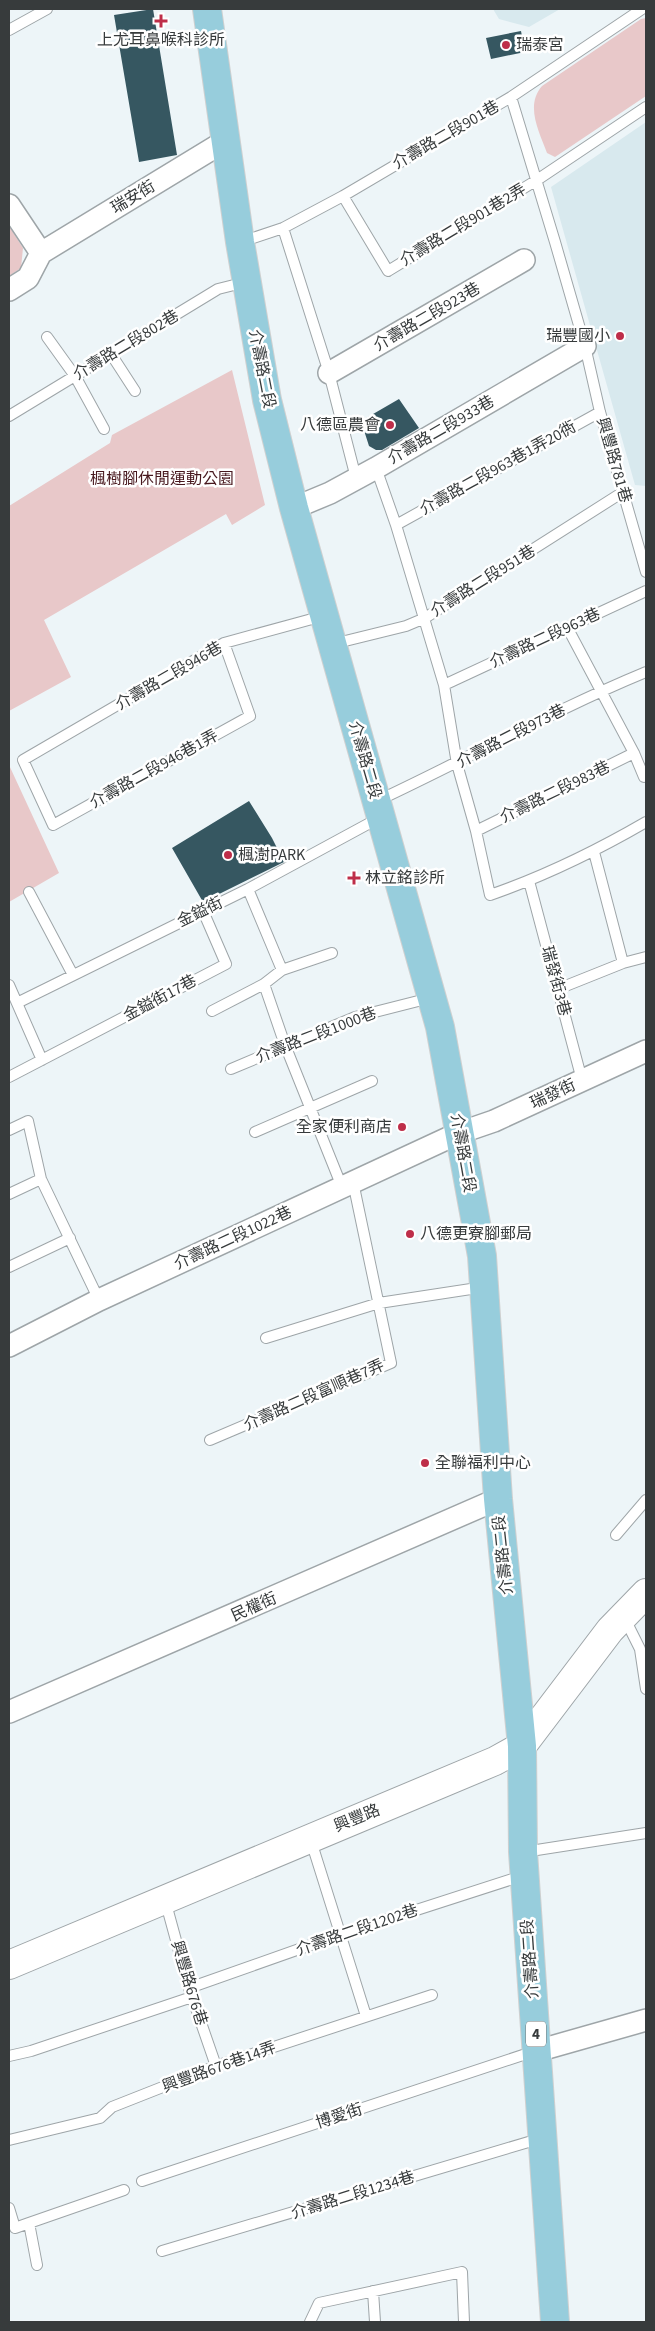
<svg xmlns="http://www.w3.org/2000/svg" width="655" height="2331" font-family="'Source Sans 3','Noto Sans TC',sans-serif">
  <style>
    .built { fill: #d8e9ee }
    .green { fill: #e8c8c9 }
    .building { fill: #365761 }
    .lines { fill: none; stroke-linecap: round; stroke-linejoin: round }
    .lane-casing { stroke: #9ea5a8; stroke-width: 12 }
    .street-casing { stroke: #9ea5a8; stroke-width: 24 }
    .secondary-casing { stroke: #9ea5a8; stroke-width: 30 }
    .primary-casing { stroke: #cfd0d0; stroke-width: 30 }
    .lane { stroke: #fff; stroke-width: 10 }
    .street { stroke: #fff; stroke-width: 21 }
    .secondary { stroke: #fff; stroke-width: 28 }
    .primary { stroke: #97cddc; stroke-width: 28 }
    .poi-dot { fill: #be2e49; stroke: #fff; stroke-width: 2 }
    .labels { text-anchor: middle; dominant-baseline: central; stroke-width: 5; stroke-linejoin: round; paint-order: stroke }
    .shield { fill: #fff; stroke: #737676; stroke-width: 1 }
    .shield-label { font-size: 15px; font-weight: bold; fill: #373b3c }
    .poi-label { font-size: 16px; fill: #373b3c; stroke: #fff; text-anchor: start }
    .street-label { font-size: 16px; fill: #373b3c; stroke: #fff }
    .park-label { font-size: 16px; fill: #47181e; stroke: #fff }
  </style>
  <rect width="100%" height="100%" fill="#edf5f8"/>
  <path class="built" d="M493 9H560L529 27 499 19Z
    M646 122V486L635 485 551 187Z"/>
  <path class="green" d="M646 18V96L558 155 555 157 547 153C539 131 525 106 542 86L641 19Z
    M9 226 23 248 21 268 9 276Z
    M232 370 265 505 232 525 226 514 44 620 71 677 9 711V506L110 443 112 435Z
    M9 765 59 873 9 902Z"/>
  <path class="building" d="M153 9 177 155 139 162 114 15Z
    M521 31 525 52 491 59 486 38Z
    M399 399 419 428 382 450H376L369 446 361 421Z
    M249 801 272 838 284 862 203 902 172 848Z"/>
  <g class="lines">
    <defs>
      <path id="lane" d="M9 30 47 9
        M511 97 555 242 585 346 600 412 646 572
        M343 196 388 271 537 180 646 107
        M283 228 329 373 356 478
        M241 242 283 228 343 196 511 97 642 9
        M47 337 75 376 104 429
        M111 354 135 391
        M9 416 218 289 246 282
        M376 468 396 525 444 685 457 764 476 831 490 895C545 876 596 851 646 822
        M396 525 600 412
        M567 627 634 753 644 777
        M224 643 250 716 53 825 23 760 224 643 323 616
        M333 644 406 626 425 618 623 492
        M444 685 646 591
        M377 801C467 759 554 710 646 672
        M476 831 634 753
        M594 852 623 963
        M529 881 582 1080
        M248 889 282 970
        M29 892 73 975
        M264 984 285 1045 342 1187
        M9 985 42 1060
        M558 989 623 963 646 957
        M17 1003 248 889 379 818
        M212 1011 264 984 282 970 332 953
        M231 1069 355 1017 430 998
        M9 1077 226 964 203 911
        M9 1130 28 1121 41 1179 99 1300
        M255 1132 372 1081
        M9 1194 41 1179
        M9 1267 70 1238
        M266 1338 379 1303 484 1287
        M210 1440 391 1363 353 1182
        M616 1535 646 1500
        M624 1617 640 1649 646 1689
        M311 1841 366 2016
        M524 1852 646 1833
        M165 1900 189 1988 216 2066
        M189 1988 339 1935 522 1876
        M9 2056 31 2051 192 1997
        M9 2140 100 2118 112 2107 216 2066 432 1995
        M142 2181 535 2051
        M9 2208 15 2228 29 2223 37 2265
        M29 2223 124 2190
        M162 2251 542 2138
        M373 2291 375 2322
        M310 2322 319 2303 462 2272 464 2322"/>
      <path id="street" d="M9 205 41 253
        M9 290 28 278 41 253 225 141
        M329 373 524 260
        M294 508 330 493 376 468 585 346
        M9 1346 99 1300 459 1133 494 1121 646 1051
        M9 1712 498 1499
        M537 2051 646 2020"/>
      <path id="secondary" d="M9 1965 495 1761 522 1746 610 1630 646 1593"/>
      <path id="primary" d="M207 9 240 242 267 400 294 508 440 1027 482 1256 498 1499 522 1746 523 1852 555 2322"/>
    </defs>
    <use href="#lane" class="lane-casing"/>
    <use href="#street" class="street-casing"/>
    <use href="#secondary" class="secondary-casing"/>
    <use href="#primary" class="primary-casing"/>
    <use href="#lane" class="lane"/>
    <use href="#street" class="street"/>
    <use href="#secondary" class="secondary"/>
    <use href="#primary" class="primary"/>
  </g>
  <g class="poi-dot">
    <path d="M158.5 13.5h5v5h5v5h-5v5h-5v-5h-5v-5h5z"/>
    <circle cx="506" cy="45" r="5"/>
    <circle cx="620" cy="336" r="5"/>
    <circle cx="390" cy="425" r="5"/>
    <circle cx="228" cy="855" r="5"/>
    <path d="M351.5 870.5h5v5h5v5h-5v5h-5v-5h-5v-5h5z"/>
    <circle cx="402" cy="1127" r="5"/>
    <circle cx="410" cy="1234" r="5"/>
    <circle cx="425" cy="1463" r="5"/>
  </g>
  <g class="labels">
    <rect class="shield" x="526" y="2021.5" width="20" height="25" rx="4"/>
    <g class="shield-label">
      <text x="536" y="2034">4</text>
    </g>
    <g class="poi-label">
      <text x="161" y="40" text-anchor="middle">上尤耳鼻喉科診所</text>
      <text x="516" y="45">瑞泰宮</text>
      <text x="610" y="336" text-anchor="end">瑞豐國小</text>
      <text x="380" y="425" text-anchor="end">八德區農會</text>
      <text x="238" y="855">楓澍PARK</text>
      <text x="365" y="878">林立銘診所</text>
      <text x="392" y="1127" text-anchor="end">全家便利商店</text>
      <text x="420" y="1234">八德更寮腳郵局</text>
      <text x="435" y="1463">全聯福利中心</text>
    </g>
    <g class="street-label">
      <text transform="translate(446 135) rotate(-30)">介壽路二段901巷</text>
      <text transform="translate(133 197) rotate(-31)">瑞安街</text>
      <text transform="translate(463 225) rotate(-31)">介壽路二段901巷2弄</text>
      <text transform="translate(427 317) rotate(-30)">介壽路二段923巷</text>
      <text transform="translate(126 345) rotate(-31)">介壽路二段802巷</text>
      <text transform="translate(262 369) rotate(79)">介壽路二段</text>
      <text transform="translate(441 430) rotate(-30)">介壽路二段933巷</text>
      <text transform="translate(614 460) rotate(74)">興豐路781巷</text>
      <text transform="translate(498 468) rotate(-29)">介壽路二段963巷1弄20衖</text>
      <text transform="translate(483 581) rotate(-32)">介壽路二段951巷</text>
      <text transform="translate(545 638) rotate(-25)">介壽路二段963巷</text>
      <text transform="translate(169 676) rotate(-30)">介壽路二段946巷</text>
      <text transform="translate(511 736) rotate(-27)">介壽路二段973巷</text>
      <text transform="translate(365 760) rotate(74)">介壽路二段</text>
      <text transform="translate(154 769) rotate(-29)">介壽路二段946巷1弄</text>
      <text transform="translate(555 792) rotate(-26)">介壽路二段983巷</text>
      <text transform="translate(200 912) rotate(-26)">金鎰街</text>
      <text transform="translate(556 981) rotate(75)">瑞發街3巷</text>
      <text transform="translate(160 998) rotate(-28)">金鎰街17巷</text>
      <text transform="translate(316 1035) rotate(-21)">介壽路二段1000巷</text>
      <text transform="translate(553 1094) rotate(-25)">瑞發街</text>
      <text transform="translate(463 1153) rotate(80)">介壽路二段</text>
      <text transform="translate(233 1238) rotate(-25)">介壽路二段1022巷</text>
      <text transform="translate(314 1395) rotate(-24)">介壽路二段富順巷7弄</text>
      <text transform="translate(503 1555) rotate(-96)">介壽路二段</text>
      <text transform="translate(254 1607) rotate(-24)">民權街</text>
      <text transform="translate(357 1818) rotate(-22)">興豐路</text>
      <text transform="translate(357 1930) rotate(-19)">介壽路二段1202巷</text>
      <text transform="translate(530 1959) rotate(-94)">介壽路二段</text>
      <text transform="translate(189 1983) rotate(73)">興豐路676巷</text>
      <text transform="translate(219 2067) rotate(-20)">興豐路676巷14弄</text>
      <text transform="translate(339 2116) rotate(-18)">博愛街</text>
      <text transform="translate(353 2195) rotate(-17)">介壽路二段1234巷</text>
    </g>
    <g class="park-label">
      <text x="162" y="479">楓樹腳休閒運動公園</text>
    </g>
  </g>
  <rect width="655" height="2331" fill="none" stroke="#373b3c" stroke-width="20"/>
</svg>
